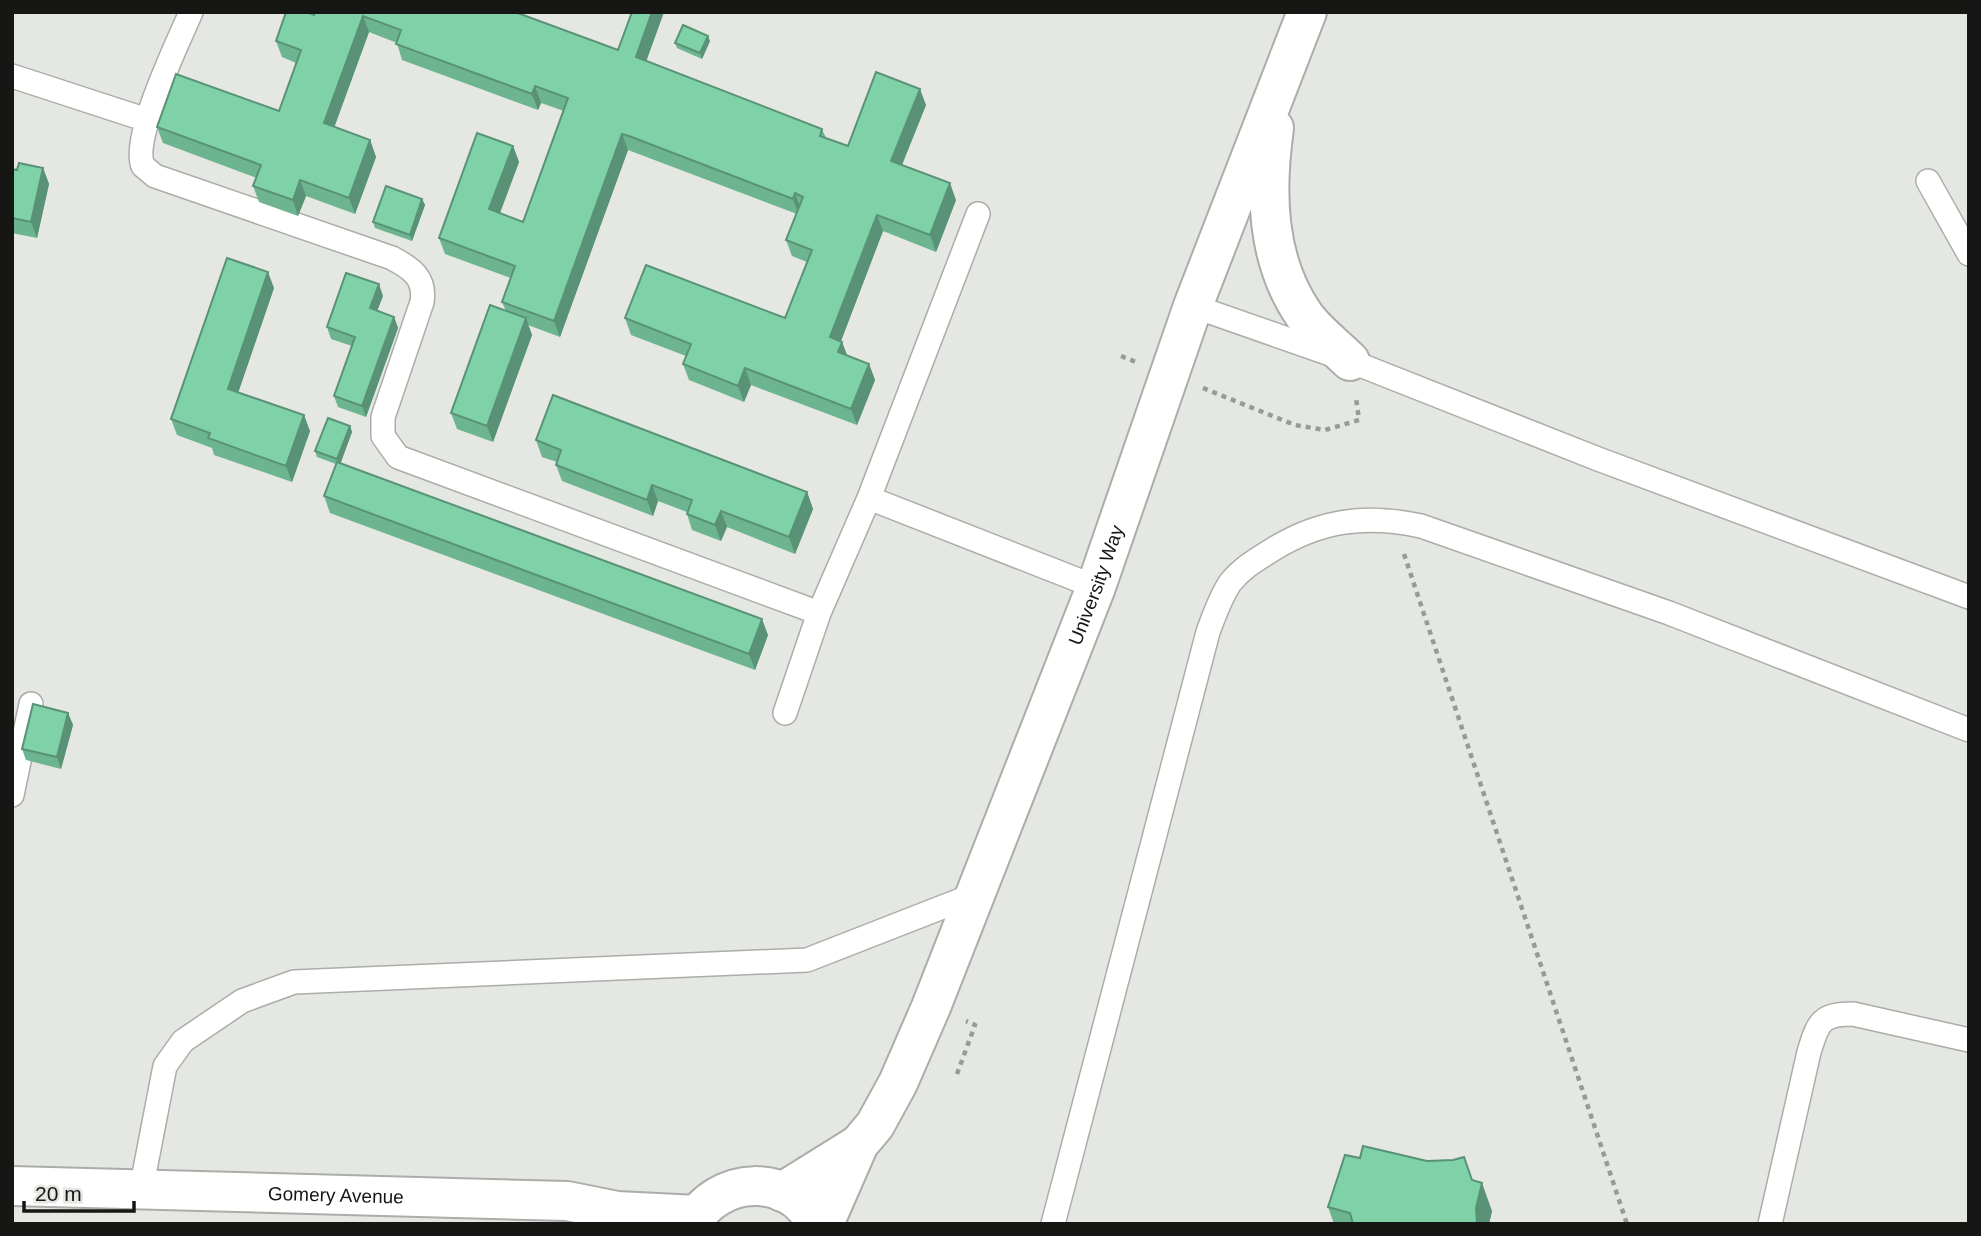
<svg xmlns="http://www.w3.org/2000/svg" width="1981" height="1236" font-family="Arial,sans-serif">
  <style>
    .lines { fill: none; stroke-linecap: round; stroke-linejoin: round }
    .service-casing { stroke: #aaada8; stroke-width: 26 }
    .tertiary-casing { stroke: #aaada8; stroke-width: 42 }
    .path { stroke: #979a96; stroke-width: 4.5; stroke-dasharray: 5 5; stroke-linecap: butt }
    .service { stroke: #fff; stroke-width: 23 }
    .tertiary { stroke: #fff; stroke-width: 38 }
    .wall { fill: #6db490 }
    .shaded-wall { fill: #599276 }
    .building { fill: #7fd1a8; stroke: #599276; stroke-width: 2 }
    .labels { text-anchor: middle; dominant-baseline: central; stroke-width: 6; stroke-linejoin: round; paint-order: stroke }
    .street-label { font-size: 19px; fill: #161715; stroke: #e4e7e2 }
  </style>
  <rect width="100%" height="100%" fill="#e4e7e2"/>
  <g class="lines">
    <defs>
      <path id="service" d="M191 12C178 43 131 138 143 166L155 176 392 258C411 268 426 278 422 302L383 417V436L398 457 819 613
        M12 76 147 120
        M1928 181 1969 254
        M1193 306 1350 361 1598 459 1969 597
        M869 498 1096 587
        M785 713 819 613 869 498 978 214
        M12 795 31 704
        M141 1190 165 1066 183 1041 242 1001 294 982 807 960 976 894
        M1053 1224 1208 632C1214 616 1220 598 1230 583 1242 568 1256 560 1272 550 1320 520 1366 514 1421 526L1669 613 1969 730
        M1770 1224 1809 1052C1818 1023 1820 1014 1853 1014L1969 1040"/>
      <g id="tertiary">
        <path d="M1274 128C1265 192 1266 260 1304 315 1316 332 1335 346 1350 361"/>
        <path id="s1" d="M12 1186 567 1201 617 1211 697 1215"/>
        <path d="M782 1192 859 1144"/>
        <path d="M692 1224C716 1176 792 1171 815 1224"/>
        <path id="s2" d="M824 1224 859 1144 875 1125 898 1083 931 1007 1096 587 1193 306 1307 12"/>
      </g>
    </defs>
    <use href="#service" class="service-casing"/>
    <use href="#tertiary" class="tertiary-casing"/>
    <path class="path" d="M1121 356 1136 362
      M1203 388 1295 425 1325 430 1359 420 1356 398
      M1404 554 1627 1224
      M957 1074 975 1025 966 1021"/>
    <use href="#service" class="service"/>
    <use href="#tertiary" class="tertiary"/>
  </g>
  <path class="wall" d="M286 12H515L618 50 664 12 646 61 822 129 826 138 848 146 926 105 902 165 956 200 936 252 883 231 841 341 842 342 847 355 869 364 875 380 857 425 751 385 744 402 689 380 683 364 686 356 631 335 625 318H785L807 262 792 256 786 240 797 214 628 150 560 337 528 325 532 335 493 442 457 429 451 413 506 311 502 302 511 278 445 254 439 238 513 146 519 162 500 213 523 222 564 111 541 103 538 110 402 60 397 43 369 32 334 127 370 140 376 157 355 214 306 196 298 216 259 202 253 186 257 178 163 143 157 127 279 111 296 63 282 57 276 41Z
    M710 41 702 59 677 48 675 43Z
    M43 168 49 184 37 238 12 233V169L17 170Z
    M422 199 425 205 412 241 375 228 373 222Z
    M274 288 238 392 310 431 292 482 214 455 212 448 177 435 171 419Z
    M383 296 377 310 394 317 398 328 366 417 338 407 334 396 352 346 331 339 327 327Z
    M350 426 352 432 340 463 768 635 755 670 330 513 324 496 336 464 317 457 315 451Z
    M536 440 807 492 813 509 795 554 727 527 721 541 692 530 687 514V512L658 501 653 516 562 481 556 465 557 462 542 457Z
    M68 713 73 725 61 769 26 760 22 749Z
    M1473 1180 1492 1211 1489 1224H1334L1328 1207Z"/>
  <path class="shaded-wall" d="M652 12H664L642 73 636 57Z
    M363 16 369 32 330 139 324 123Z
    M708 36 710 41 702 59 700 53Z
    M535 86 541 103 538 110 532 94Z
    M920 89 926 105 897 177 891 161Z
    M622 134 628 150 560 337 554 321Z
    M370 140 376 157 355 214 349 198Z
    M513 146 519 162 495 226 489 209Z
    M43 168 49 184 37 238 31 222Z
    M300 180 306 196 298 216 293 200Z
    M950 183 956 200 936 252 930 235Z
    M795 193 801 210 799 215 793 199Z
    M422 199 425 205 412 241 410 235Z
    M877 215 883 231 836 354 830 337Z
    M268 272 274 288 234 405 228 389Z
    M379 284 383 296 374 319 370 308Z
    M394 317 398 328 366 417 362 406Z
    M526 318 532 335 493 442 487 426Z
    M842 342 848 358 838 352Z
    M869 364 875 380 857 425 851 409Z
    M745 368 751 385 744 402 738 386Z
    M304 415 310 431 292 482 286 466Z
    M350 426 352 432 340 465 337 459Z
    M652 485 658 501 653 516 647 500Z
    M807 492 813 509 795 554 789 537Z
    M721 511 727 527 721 541 715 525Z
    M762 619 768 635 755 670 749 654Z
    M68 713 73 725 61 769 57 757Z
    M1482 1183 1492 1211 1489 1224H1477L1476 1208Z"/>
  <path class="building" d="M286 12H307L314 15 315 12H515L618 50 632 12H652L636 57 822 129 820 136 848 146 876 72 920 89 891 161 950 183 930 235 877 215 830 337 842 342 838 352 869 364 851 409 745 368 738 386 683 364 691 344 625 318 646 265 785 318 812 250 786 240 803 197 795 193 793 199 629 136 622 134 554 321 502 302 515 266 439 238 477 133 513 146 489 209 523 222 568 98 535 86 532 94 396 44 401 30 363 16 324 123 370 140 349 198 300 180 293 200 253 186 261 165 157 127 176 74 279 111 301 50 276 41Z
    M683 25 708 36 700 53 675 43Z
    M19 163 43 168 31 222 12 218V169L17 170Z
    M386 186 422 199 410 235 373 222Z
    M227 258 268 272 228 389 304 415 286 466 208 438 210 433 171 419Z
    M346 273 379 284 370 308 394 317 362 406 334 396 355 337 327 327Z
    M490 305 526 318 487 426 451 413Z
    M553 395 807 492 789 537 721 511 715 525 687 514 692 500 652 485 647 500 556 465 561 450 536 440Z
    M328 418 350 426 337 459 315 451Z
    M337 462 762 619 749 654 324 496Z
    M33 704 68 713 57 757 22 749Z
    M1363 1146 1427 1161 1453 1160 1464 1157 1472 1180 1482 1183 1476 1208 1477 1224H1353L1350 1213 1328 1207 1345 1155 1360 1158Z"/>
  <g class="labels">
    <g class="street-label">
      <text stroke="none"><textPath href="#s2" startOffset="696">University Way</textPath></text>
      <text stroke="none"><textPath href="#s1" startOffset="324">Gomery Avenue</textPath></text>
    </g>
  </g>
  <rect width="1981" height="1236" fill="none" stroke="#161715" stroke-width="28"/>
  <path d="M24 1201v10h110v-10" fill="none" stroke="#161715" stroke-width="3.5"/>
  <text x="35" y="1201" font-size="21" fill="#161715" stroke="#e4e7e2" stroke-width="5" paint-order="stroke">20 m</text>
</svg>
